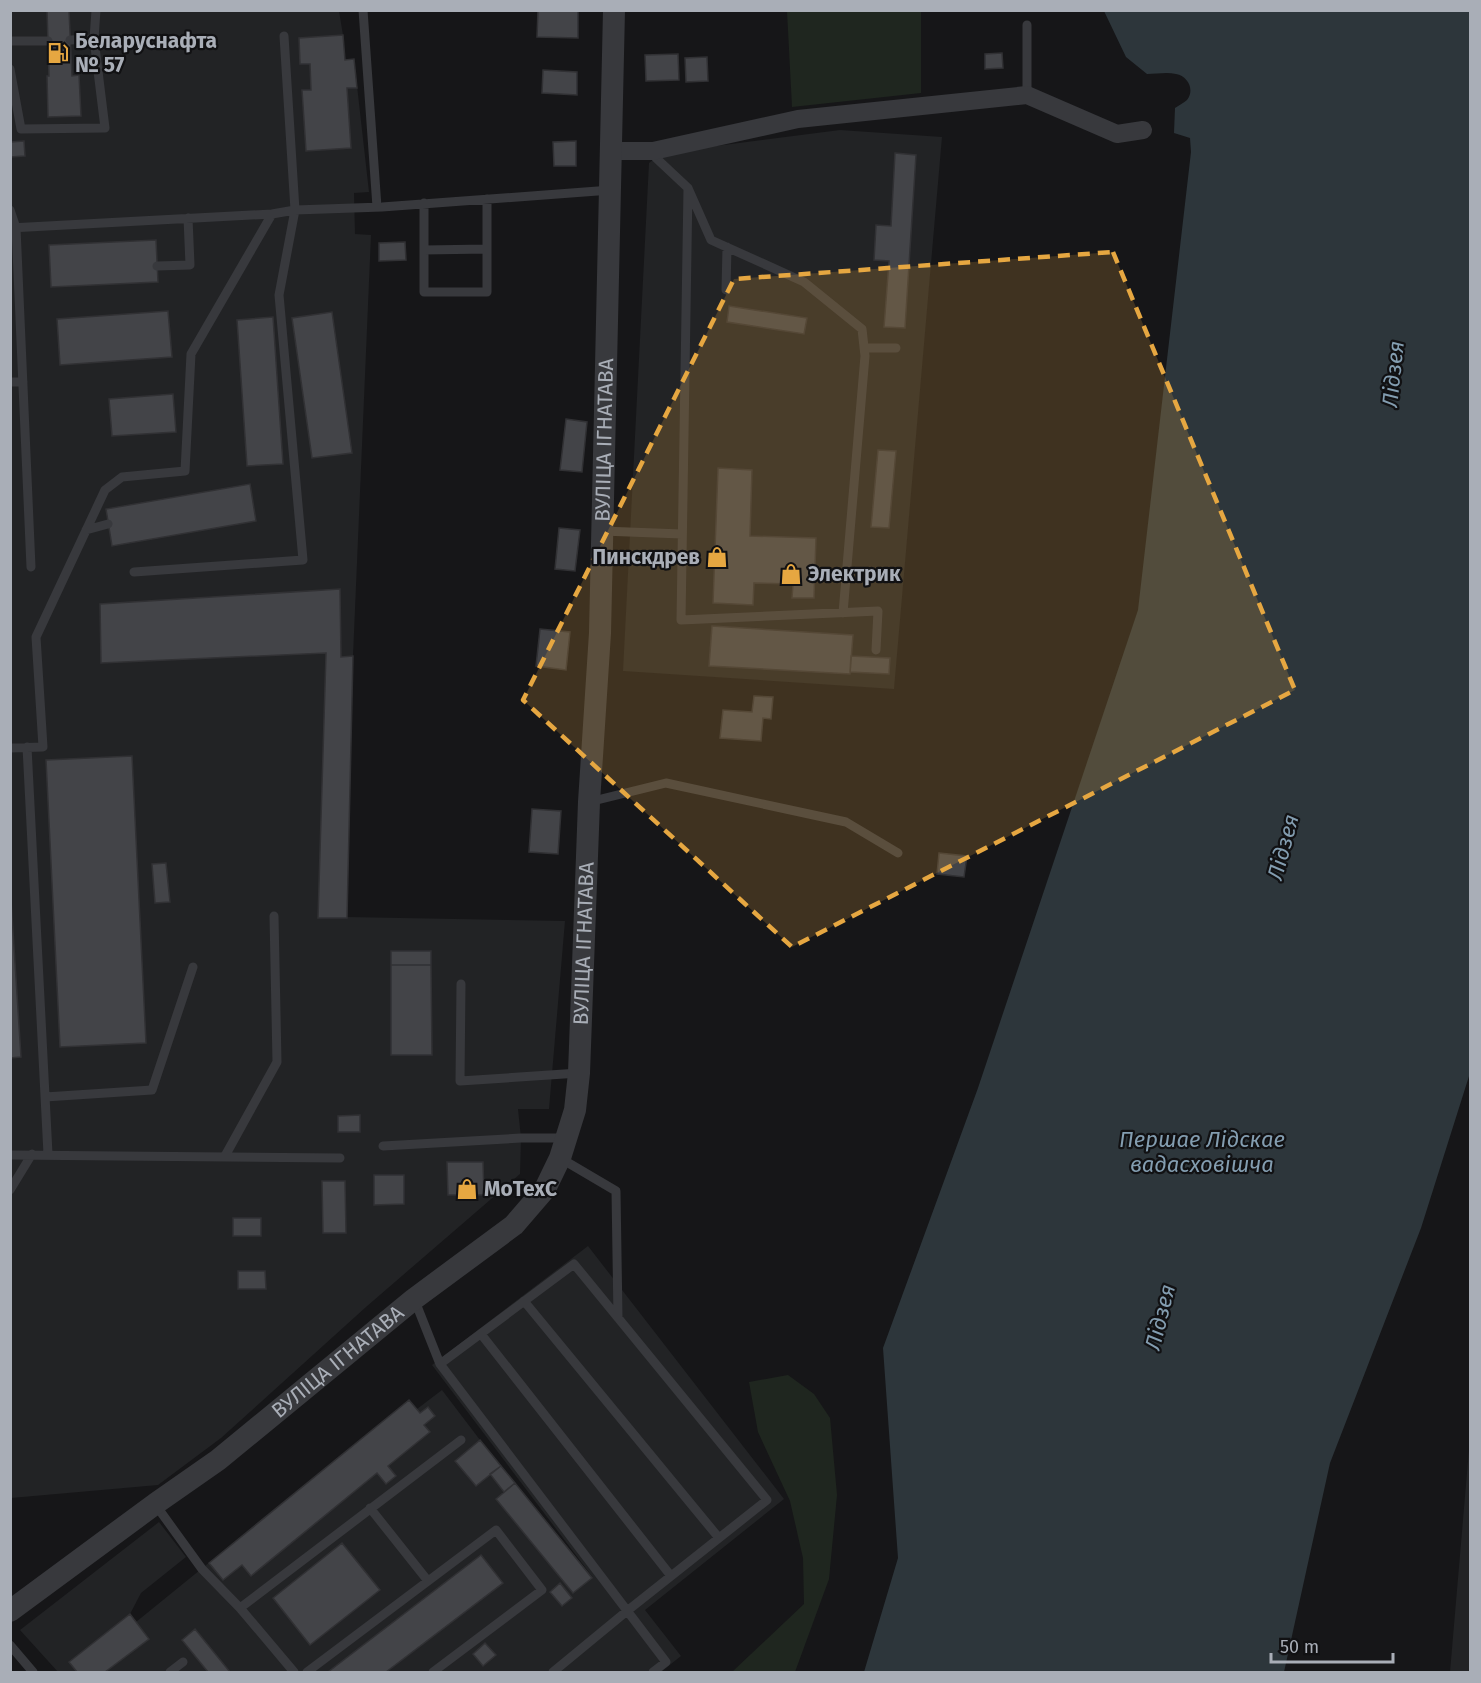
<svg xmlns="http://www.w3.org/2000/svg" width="1481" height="1683" font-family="'Fira Sans',sans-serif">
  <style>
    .built { fill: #222325 }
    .green { fill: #1f261f }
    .water { fill: #2d363b }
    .building { fill: #434448; stroke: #313134; stroke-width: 1.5 }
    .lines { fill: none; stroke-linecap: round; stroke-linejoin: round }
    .service { stroke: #38393d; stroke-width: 9 }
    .minor { stroke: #38393d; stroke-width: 18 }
    .tertiary { stroke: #38393d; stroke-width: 22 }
    .marked { fill: #e6a741; fill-opacity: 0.2; stroke: #e6a741; stroke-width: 4.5; stroke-dasharray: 12 8; stroke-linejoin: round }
    .labels { text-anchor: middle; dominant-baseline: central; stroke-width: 4.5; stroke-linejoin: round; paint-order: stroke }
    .poi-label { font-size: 21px; font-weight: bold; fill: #a9aeb7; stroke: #111113; text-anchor: start }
    .street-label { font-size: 21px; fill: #a9aeb7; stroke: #111113 }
    .water-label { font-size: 22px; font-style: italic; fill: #839db0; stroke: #111113 }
  </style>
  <rect width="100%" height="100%" fill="#161618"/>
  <path class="built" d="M10 11H339L343 35 345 59H354L369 192 354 193 355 234 371 235 353 656 347 917 565 921 549 1109H518L521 1138 520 1174 366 1307 221 1438 158 1485 11 1498Z
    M840 130 942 137 894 689 623 671 649 163 662 153Z
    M588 1246 784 1499 645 1610 681 1656 661 1672H230L195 1629 182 1641 208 1672H58L20 1630 159 1522 186 1557 141 1593 130 1614 136 1622 409 1400 417 1409 442 1390 480 1440 594 1579 432 1365Z
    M1470 1431V1672H1450L1470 1438Z"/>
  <path class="green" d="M787 11H921V93L792 107Z
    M788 1375 814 1394 830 1418 837 1495 829 1579 795 1672H732L804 1604 803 1558 790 1501 758 1432 749 1382Z"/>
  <path class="water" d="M1104 11H1470V1073L1421 1228 1330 1463 1284 1672H864L898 1558 883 1348 978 1088 1138 610 1191 152 1190 138 1174 133 1175 108C1179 105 1184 103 1187 100 1195 90 1188 76 1176 74 1167 72 1156 74 1147 74L1126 57Z"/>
  <path class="building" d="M47 10H69L72 76 79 75 81 116 48 117 47 76H49Z
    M538 10H578V38L537 37Z
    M343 35 345 60 354 59 357 88H347L351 148 306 151 302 90H311L310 64H300L299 38Z
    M1002 53 1003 68 985 69V54Z
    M678 54 679 80 646 81 645 55Z
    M707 57 708 81 686 82 685 58Z
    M543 70 577 72V95L542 93Z
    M24 141 25 156 10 157V142Z
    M576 141V166H554L553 142Z
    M895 153 916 155 905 328 884 327 889 261 874 260 876 225 891 226Z
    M156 240 158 282 51 287 49 245Z
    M405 242 406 260 379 261V243Z
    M729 306 807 318 804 334 727 322Z
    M168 311 172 357 60 365 57 319Z
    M332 312 352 453 312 458 292 318Z
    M273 317 283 464 247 466 237 320Z
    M173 394 176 432 112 436 109 399Z
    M566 419 587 422 582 472 560 470Z
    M878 450 896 451 889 528 871 527Z
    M718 468 752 470 750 536 816 538 814 598H792L793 584 754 583 753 605 713 603Z
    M250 484 256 521 112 546 106 509Z
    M559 528 580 530 575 571 555 569Z
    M340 589 341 657 353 656 347 918H318L326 653 101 663 100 604Z
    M712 626 853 635 850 674 709 666Z
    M540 629 570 632 566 670 536 666Z
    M851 656 890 658 889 674 850 672Z
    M754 696 773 697 771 719 763 718 761 741 720 738 723 710 752 712Z
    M132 756 146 1043 60 1047 46 760Z
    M532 809 561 811 558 854 529 852Z
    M939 853 967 856 964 877 937 874Z
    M166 863 170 902 155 903 152 864Z
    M10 884 21 1057 10 1058Z
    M391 951H431V965H391Z
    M391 965H431L432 1055H391Z
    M360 1115V1132H338V1116Z
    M447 1162H483L484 1195H448Z
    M374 1175H404V1204L374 1205Z
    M322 1181H345L346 1233H323Z
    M233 1218H261V1236H233Z
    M238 1271H265L266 1289H238Z
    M409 1400 420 1413 428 1407 435 1416 424 1425 430 1432 388 1466 396 1476 386 1484 377 1473 251 1576 242 1565 223 1580 209 1563Z
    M480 1440 501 1466 476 1486 455 1461Z
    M501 1466 515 1483 504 1492 490 1474Z
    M515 1483 592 1578 573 1593 496 1499Z
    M342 1543 380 1590 310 1645 273 1598Z
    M481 1555 503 1583 386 1672H328Z
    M560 1583 572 1598 562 1606 550 1592Z
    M130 1614 149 1639 105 1672H77L69 1662Z
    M195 1629 230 1672H208L182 1640Z
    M485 1643 496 1655 483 1666 473 1654Z"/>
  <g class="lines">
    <path class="service" d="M363 10 377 207
      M1027 25V95
      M70 40 94 39 96 10
      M10 41H48
      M10 69 21 129 105 128 94 39
      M653 151 656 158 688 188 711 240 804 282 862 329 865 356 843 613
      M688 188 681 620 878 611 876 650
      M424 203V292H487V199
      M10 210 16 228 31 567
      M10 228 272 214 295 210 382 207 611 190
      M424 250 487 249
      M157 266 190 265 188 218
      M726 290 727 247
      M864 348H896
      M10 382H23
      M86 530 108 524
      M602 531 682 534
      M134 572 303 560 279 295 295 210 284 36
      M27 747 48 1154
      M10 748 43 747 36 637 105 490 122 477 185 471 191 354 272 214
      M589 802 666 783 846 822 898 853
      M461 984 460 1081 579 1073
      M45 1097 152 1090 193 967
      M383 1146 521 1138H565
      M10 1155 340 1158
      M225 1156 277 1062 274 916
      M560 1158 616 1191 618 1318
      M10 1190 32 1154
      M415 1301 440 1364 666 1662 653 1672
      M524 1301 719 1538
      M481 1334 671 1576
      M440 1364 574 1264 767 1500 627 1611 553 1672
      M155 1504 202 1569 240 1608 294 1672
      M370 1508 428 1581
      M240 1608 461 1440
      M10 1645 33 1672
      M170 1672 183 1662
      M307 1672 496 1530 542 1590 433 1672"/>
    <path class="minor" d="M611 151H653L798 119 1027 95 1117 134 1143 130"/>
    <path class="tertiary" id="s1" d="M10 1611 155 1504 218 1460 414 1299 514 1225 545 1189 560 1158 575 1110 579 1073 589 802 600 633 614 10"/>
  </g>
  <path class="marked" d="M1113 252 1295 690 792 947 523 700 734 279Z"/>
  <defs>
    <symbol id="fuel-bare" viewBox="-9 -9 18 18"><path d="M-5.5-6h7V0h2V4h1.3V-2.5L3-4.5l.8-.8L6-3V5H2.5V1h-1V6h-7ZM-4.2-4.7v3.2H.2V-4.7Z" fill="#e6a741" stroke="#111113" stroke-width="2.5" paint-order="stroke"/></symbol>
    <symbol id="shop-bare" viewBox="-9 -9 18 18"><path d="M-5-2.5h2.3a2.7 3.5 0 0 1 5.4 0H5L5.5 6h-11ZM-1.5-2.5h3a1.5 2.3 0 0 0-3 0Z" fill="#e6a741" stroke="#111113" stroke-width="2.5" paint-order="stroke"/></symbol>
  </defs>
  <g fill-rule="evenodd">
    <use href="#fuel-bare" x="43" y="38" width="30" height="30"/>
    <use href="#shop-bare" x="702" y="542" width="30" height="30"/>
    <use href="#shop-bare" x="776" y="559" width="30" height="30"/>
    <use href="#shop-bare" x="452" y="1174" width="30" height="30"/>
  </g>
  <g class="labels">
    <g class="poi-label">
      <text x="75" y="41">Беларуснафта<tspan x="75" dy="24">№ 57</tspan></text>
      <text x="700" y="557" text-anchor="end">Пинскдрев</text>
      <text x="808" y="574">Электрик</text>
      <text x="484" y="1189">MoTexC</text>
    </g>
    <g class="street-label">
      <text stroke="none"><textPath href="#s1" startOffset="1438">ВУЛІЦА ІГНАТАВА</textPath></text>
      <text stroke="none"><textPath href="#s1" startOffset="934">ВУЛІЦА ІГНАТАВА</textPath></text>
      <text stroke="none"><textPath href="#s1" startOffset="412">ВУЛІЦА ІГНАТАВА</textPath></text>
    </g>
    <g class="water-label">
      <text transform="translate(1393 374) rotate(-84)">Лідзея</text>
      <text transform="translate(1283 847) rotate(-75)">Лідзея</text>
      <text x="1202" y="1139">Першае Лідскае<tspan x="1202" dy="25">вадасховішча</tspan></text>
      <text transform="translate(1160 1317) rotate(-76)">Лідзея</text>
    </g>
  </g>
  <rect width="1481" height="1683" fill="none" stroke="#a9aeb7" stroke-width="24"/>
  <path d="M1271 1653v9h122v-9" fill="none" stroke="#a9aeb7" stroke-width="3"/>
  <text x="1280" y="1653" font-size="18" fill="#a9aeb7" stroke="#111113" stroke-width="4.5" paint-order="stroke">50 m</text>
</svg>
